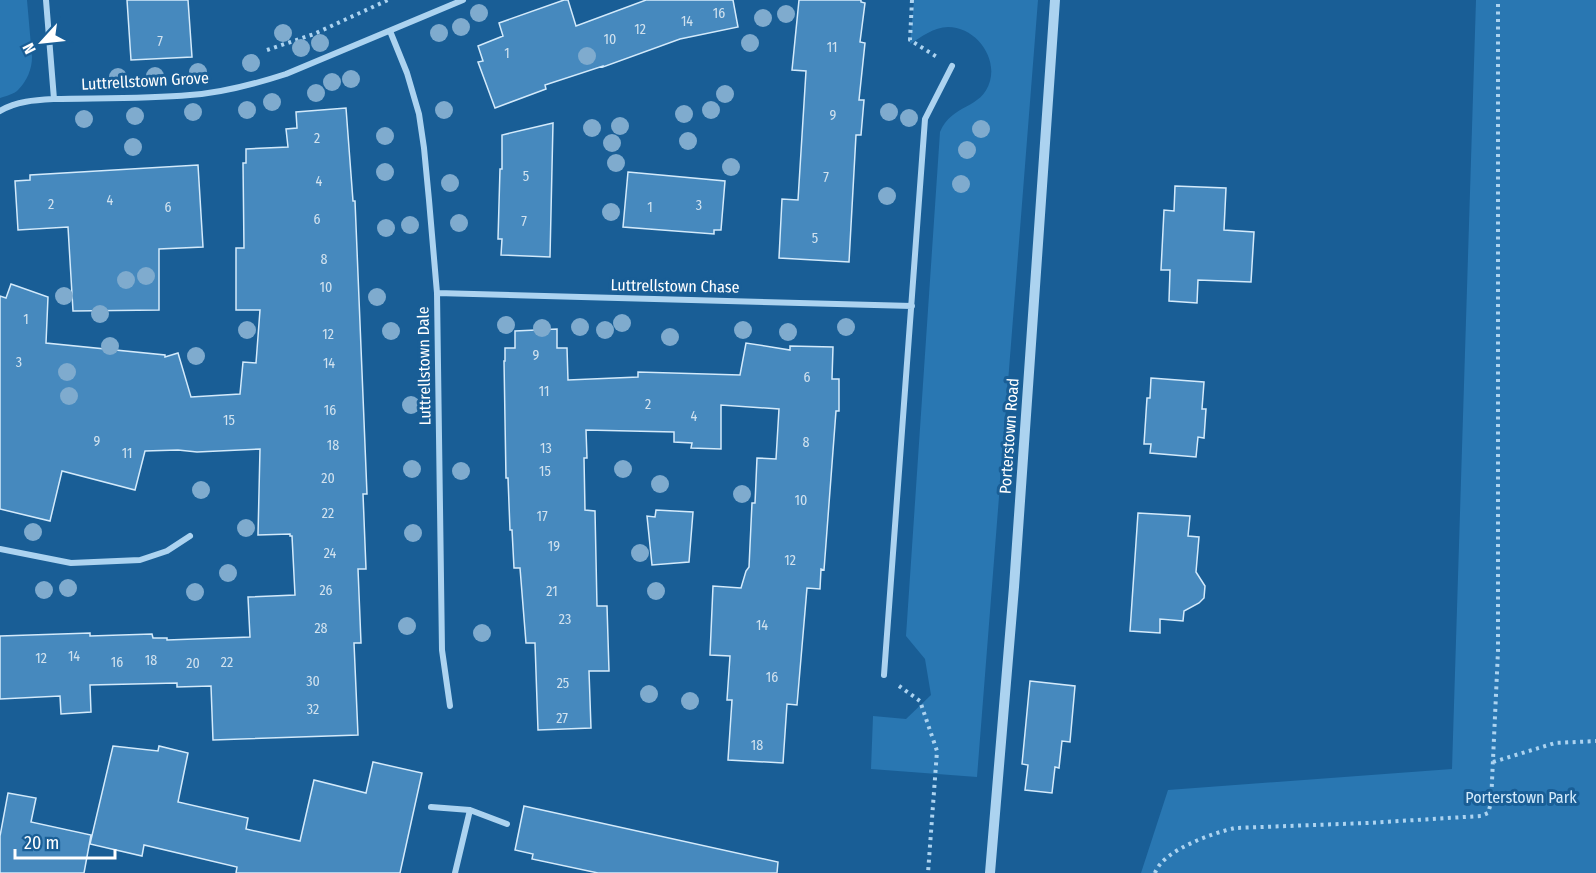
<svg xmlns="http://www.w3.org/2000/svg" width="1596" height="873" font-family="'Fira Sans Condensed',sans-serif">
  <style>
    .green { fill: #2977b2 }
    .building { fill: #4689be; stroke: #d3eafb; stroke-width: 1.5 }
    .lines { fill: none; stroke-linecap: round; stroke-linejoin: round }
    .path { stroke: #acd3f0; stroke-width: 4; stroke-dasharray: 3 4.5; stroke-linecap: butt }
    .minor { stroke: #acd3f0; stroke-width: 6 }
    .tertiary { stroke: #acd3f0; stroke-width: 10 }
    .tree { fill: #7fabce }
    .labels { text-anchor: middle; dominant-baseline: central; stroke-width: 6; stroke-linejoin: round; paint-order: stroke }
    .number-label { font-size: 14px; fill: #d1e2ef }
    .street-label { font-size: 16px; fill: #fff; stroke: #195e96 }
    .park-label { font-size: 16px; fill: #d3eafb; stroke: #195e96 }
  </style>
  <rect width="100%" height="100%" fill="#195e96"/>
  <path class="green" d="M0 0H27L32 57C32 69 27 81 18 90 14 94 6 96 0 98Z
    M914 0H1038L977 777 871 769 873 716 906 719 931 695 925 659 906 636 940 132C952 103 982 110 990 81 997 56 975 27 948 27 934 27 921 37 910 44Z
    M1476 0H1596V873H1141L1168 790 1452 769Z"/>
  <path class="building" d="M127 0H188L192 57 131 60Z
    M564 0H568L576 26 646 0H733L738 27 680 39 603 67V66L545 85 546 89 495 108 478 62 483 61 478 46 503 36 499 23Z
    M799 0H861V2L865 3 860 42 865 43 859 100H864L861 135H856L849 262 779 258 782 199 798 200 806 71 792 70Z
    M346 108 353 201H355L367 494H363L366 569H358L361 643H354L358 735 213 740 211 686 177 687V683L90 685 91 712 61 714 60 696 0 699V636L90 633V636L152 634 153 638H167V640L250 637 248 597 295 595 292 536H290V534L258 535 260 449 197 452 178 450 145 451 135 490 62 471 50 521 0 509V296L6 298 11 284 48 297 46 343 165 355V357L178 353 191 397 240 394 243 362 256 363 260 310H236V248H244L243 163H246V149L288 147 286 129 297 128 296 112Z
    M553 123 550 257 501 255 502 239H498L500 169H502V135Z
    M198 165 203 247 159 249V310L73 311 68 227 18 230 15 181 30 180V175Z
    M628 172 725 181 721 230H714V234L623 227Z
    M1175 186 1226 188 1224 230 1254 232 1251 282 1198 280 1197 303 1169 301 1170 270H1161L1164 210 1174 211Z
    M557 329V348H567L568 380 638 377V372L740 375 746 343 790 350V346L833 347 832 379H839V411H836L824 570 821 569 820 589 807 588 797 705 787 704 783 763 728 760 732 700H727L730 656 710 655 713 586 741 588 746 571 749 567 752 503H755L757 458 776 459 779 409 721 405V449L691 448 692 443 674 442V432L586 430 587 458H584L585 510 595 511 597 606H607L609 671H589L591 728 538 730 535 643H526L520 568H514L512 530H510L508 478H506L504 361H505V348H515V331Z
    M1151 378 1204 382 1202 409H1206L1204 438 1198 437 1196 457 1150 453 1151 444H1144L1147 398H1150Z
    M656 510 693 512 689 562 652 565 647 516 655 517Z
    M1138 513 1190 516 1188 536 1199 537 1196 572 1205 586 1204 598 1199 603 1184 611 1183 621 1160 619V633L1130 631Z
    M1030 681 1075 686 1070 742 1062 741 1059 768 1055 767 1052 793 1025 790 1028 765 1022 764Z
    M113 746 158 751 159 746 188 753 178 802 248 818 246 829 300 841 314 780 366 793 373 762 422 773 400 873H236L237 867 144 845 142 856 90 844Z
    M8 793 36 798 31 822 91 835 84 873H0V836Z
    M524 806 778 862 777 873H598L532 859 533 854 515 850Z"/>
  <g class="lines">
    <path class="path" d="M912 0 910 40 937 57
      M267 50 314 34 388 0
      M899 686 920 701 937 751 928 873
      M1493 762 1555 743 1596 741
      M1155 873C1163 850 1213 833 1235 828L1367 823 1481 816 1488 813 1491 803 1498 651V0"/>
    <path class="minor" d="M46 0 54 99C99 98 145 99 190 95 223 93 255 84 286 74L463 0
      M390 31 407 73 419 114 424 148 429 200 437 293 442 650 450 706
      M0 111C16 101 36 100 54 99
      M437 293 912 306
      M0 549 71 563 140 560 167 551 190 536
      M884 675 925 119 952 66
      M431 807 470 810 507 824
      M455 873 470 810"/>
    <path class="tertiary" d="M990 873 1014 587 1055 0"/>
  </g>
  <g class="tree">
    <circle cx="479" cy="13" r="9"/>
    <circle cx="786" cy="14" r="9"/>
    <circle cx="763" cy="18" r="9"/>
    <circle cx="461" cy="27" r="9"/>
    <circle cx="283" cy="33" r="9"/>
    <circle cx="439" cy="33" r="9"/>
    <circle cx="320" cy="43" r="9"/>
    <circle cx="750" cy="43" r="9"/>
    <circle cx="301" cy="48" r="9"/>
    <circle cx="587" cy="56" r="9"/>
    <circle cx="251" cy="63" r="9"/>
    <circle cx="198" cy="72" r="9"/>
    <circle cx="155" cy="76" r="9"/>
    <circle cx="118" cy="77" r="9"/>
    <circle cx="351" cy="79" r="9"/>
    <circle cx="332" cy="82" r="9"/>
    <circle cx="316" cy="93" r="9"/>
    <circle cx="725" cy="94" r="9"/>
    <circle cx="272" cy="102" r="9"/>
    <circle cx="247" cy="110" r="9"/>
    <circle cx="444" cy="110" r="9"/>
    <circle cx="711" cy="110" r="9"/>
    <circle cx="193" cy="112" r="9"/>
    <circle cx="889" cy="112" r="9"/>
    <circle cx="684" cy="114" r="9"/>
    <circle cx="135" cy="116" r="9"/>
    <circle cx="909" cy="118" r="9"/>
    <circle cx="84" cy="119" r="9"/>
    <circle cx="620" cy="126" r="9"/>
    <circle cx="592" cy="128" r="9"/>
    <circle cx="981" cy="129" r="9"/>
    <circle cx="385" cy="136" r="9"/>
    <circle cx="688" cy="141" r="9"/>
    <circle cx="612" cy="143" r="9"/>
    <circle cx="133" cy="147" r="9"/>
    <circle cx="967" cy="150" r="9"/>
    <circle cx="616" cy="163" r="9"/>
    <circle cx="731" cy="167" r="9"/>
    <circle cx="385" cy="172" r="9"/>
    <circle cx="450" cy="183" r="9"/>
    <circle cx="961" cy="184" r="9"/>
    <circle cx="887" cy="196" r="9"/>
    <circle cx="611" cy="212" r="9"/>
    <circle cx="459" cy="223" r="9"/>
    <circle cx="410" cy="225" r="9"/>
    <circle cx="386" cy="228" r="9"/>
    <circle cx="146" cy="276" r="9"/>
    <circle cx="126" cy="280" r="9"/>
    <circle cx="64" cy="296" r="9"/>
    <circle cx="377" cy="297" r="9"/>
    <circle cx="100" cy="314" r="9"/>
    <circle cx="622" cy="323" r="9"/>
    <circle cx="506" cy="325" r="9"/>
    <circle cx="580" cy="327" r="9"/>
    <circle cx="846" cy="327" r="9"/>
    <circle cx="542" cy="328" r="9"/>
    <circle cx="247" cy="330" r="9"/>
    <circle cx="605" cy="330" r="9"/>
    <circle cx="743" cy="330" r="9"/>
    <circle cx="391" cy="331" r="9"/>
    <circle cx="788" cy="332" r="9"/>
    <circle cx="670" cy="337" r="9"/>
    <circle cx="110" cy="346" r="9"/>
    <circle cx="196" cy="356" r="9"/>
    <circle cx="67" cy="372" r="9"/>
    <circle cx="69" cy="396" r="9"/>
    <circle cx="411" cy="405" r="9"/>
    <circle cx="412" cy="469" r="9"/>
    <circle cx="623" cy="469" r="9"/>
    <circle cx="461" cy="471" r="9"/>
    <circle cx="660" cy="484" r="9"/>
    <circle cx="201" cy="490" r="9"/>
    <circle cx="742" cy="494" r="9"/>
    <circle cx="246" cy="528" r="9"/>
    <circle cx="33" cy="532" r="9"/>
    <circle cx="413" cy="533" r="9"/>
    <circle cx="640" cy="553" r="9"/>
    <circle cx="228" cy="573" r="9"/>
    <circle cx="68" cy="588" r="9"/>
    <circle cx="44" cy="590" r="9"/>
    <circle cx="656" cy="591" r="9"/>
    <circle cx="195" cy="592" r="9"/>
    <circle cx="407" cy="626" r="9"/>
    <circle cx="482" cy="633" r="9"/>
    <circle cx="649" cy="694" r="9"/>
    <circle cx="690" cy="701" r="9"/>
  </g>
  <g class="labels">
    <g class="number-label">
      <text x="719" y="13">16</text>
      <text x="687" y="21">14</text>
      <text x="640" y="29">12</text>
      <text x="610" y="39">10</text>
      <text x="160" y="41">7</text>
      <text x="832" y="47">11</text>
      <text x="507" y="53">1</text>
      <text x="833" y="115">9</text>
      <text x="317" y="138">2</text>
      <text x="526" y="176">5</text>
      <text x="826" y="177">7</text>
      <text x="319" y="181">4</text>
      <text x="110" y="200">4</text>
      <text x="51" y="204">2</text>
      <text x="699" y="205">3</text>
      <text x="168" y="207">6</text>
      <text x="650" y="207">1</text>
      <text x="317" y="219">6</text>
      <text x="524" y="221">7</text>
      <text x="815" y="238">5</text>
      <text x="324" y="259">8</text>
      <text x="326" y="287">10</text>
      <text x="26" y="319">1</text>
      <text x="328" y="334">12</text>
      <text x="536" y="355">9</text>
      <text x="19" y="362">3</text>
      <text x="329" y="363">14</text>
      <text x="807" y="377">6</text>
      <text x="544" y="391">11</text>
      <text x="648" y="404">2</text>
      <text x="330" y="410">16</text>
      <text x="694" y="416">4</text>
      <text x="229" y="420">15</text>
      <text x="97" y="441">9</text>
      <text x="806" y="442">8</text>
      <text x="333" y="445">18</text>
      <text x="546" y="448">13</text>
      <text x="127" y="453">11</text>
      <text x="545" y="471">15</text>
      <text x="328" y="478">20</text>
      <text x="801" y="500">10</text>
      <text x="328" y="513">22</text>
      <text x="542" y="516">17</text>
      <text x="554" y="546">19</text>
      <text x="330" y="553">24</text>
      <text x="790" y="560">12</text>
      <text x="326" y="590">26</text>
      <text x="552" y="591">21</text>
      <text x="565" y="619">23</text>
      <text x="762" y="625">14</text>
      <text x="321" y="628">28</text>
      <text x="74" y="656">14</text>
      <text x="41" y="658">12</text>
      <text x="151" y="660">18</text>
      <text x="117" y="662">16</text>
      <text x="227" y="662">22</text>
      <text x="193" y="663">20</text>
      <text x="772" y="677">16</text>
      <text x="313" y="681">30</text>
      <text x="563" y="683">25</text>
      <text x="313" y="709">32</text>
      <text x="562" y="718">27</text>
      <text x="757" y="745">18</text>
    </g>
    <g class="street-label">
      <text transform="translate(145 81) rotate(-3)">Luttrellstown Grove</text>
      <text transform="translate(675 286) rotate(1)">Luttrellstown Chase</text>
      <text transform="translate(424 366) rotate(-91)">Luttrellstown Dale</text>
      <text transform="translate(1009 436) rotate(-86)">Porterstown Road</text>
    </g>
    <g class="park-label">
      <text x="1521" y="797">Porterstown Park</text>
    </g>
  </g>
  <g transform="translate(42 42) rotate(243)" stroke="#195e96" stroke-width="4.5" paint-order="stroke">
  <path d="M0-4.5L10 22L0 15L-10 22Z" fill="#ffffff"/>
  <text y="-9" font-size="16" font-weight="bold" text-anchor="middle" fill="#ffffff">N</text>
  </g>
  <path d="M15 849v9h100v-9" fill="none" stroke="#ffffff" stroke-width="3"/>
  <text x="24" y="849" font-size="18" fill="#ffffff" stroke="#195e96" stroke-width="4.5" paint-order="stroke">20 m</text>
</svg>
